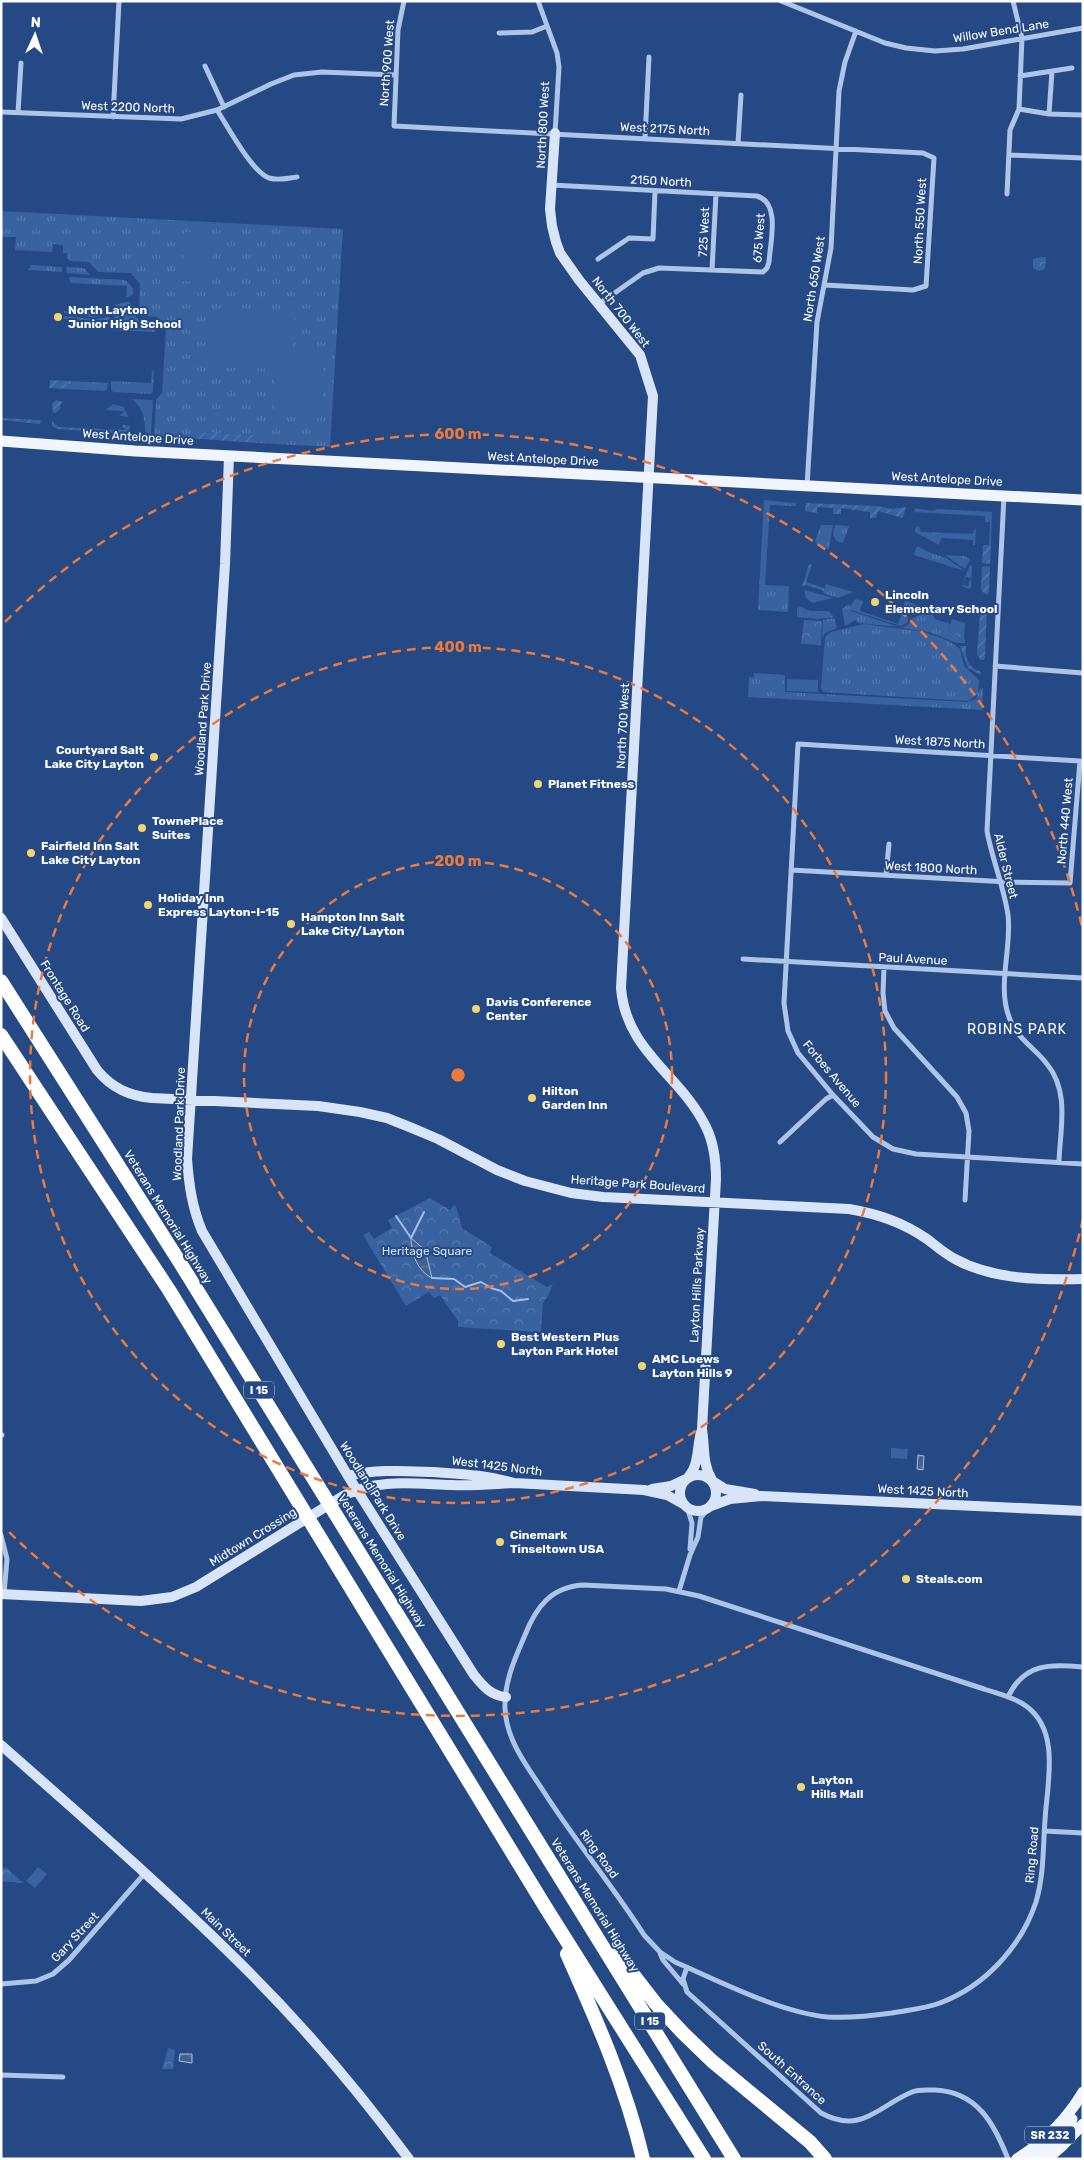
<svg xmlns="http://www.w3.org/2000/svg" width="1084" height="2160" font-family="Rubik,sans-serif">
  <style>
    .grass { fill: url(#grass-tufts) }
    .forest { fill: url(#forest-crowns) }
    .garden { fill: url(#garden-furrows) }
    .pitch { fill: #3962a1 }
    .water { fill: url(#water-waves); stroke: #a2bfe8 }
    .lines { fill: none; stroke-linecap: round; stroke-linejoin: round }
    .stream { stroke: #a2bfe8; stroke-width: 2 }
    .street { stroke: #aec5e8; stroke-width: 5 }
    .secondary { stroke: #d8e4f7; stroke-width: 10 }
    .primary { stroke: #f0f5fe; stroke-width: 11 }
    .highway { stroke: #fff; stroke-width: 14 }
    .ring { fill: none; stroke: #ed7a3d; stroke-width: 2.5; stroke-dasharray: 9 6 }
    .poi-dot { fill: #f2d472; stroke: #254984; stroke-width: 2 }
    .labels { text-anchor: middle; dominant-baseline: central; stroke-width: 4; stroke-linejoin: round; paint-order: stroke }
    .shield { fill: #254984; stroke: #bec8da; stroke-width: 1 }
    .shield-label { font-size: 11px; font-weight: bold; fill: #fff }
    .street-label { font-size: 12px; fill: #fff; stroke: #254984 }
    .poi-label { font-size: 12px; font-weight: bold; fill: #fff; stroke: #254984; text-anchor: start }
    .park-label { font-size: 12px; fill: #d2e0f6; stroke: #254984 }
    .neighbourhood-label { font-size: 14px; letter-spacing: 1px; fill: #fff; stroke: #254984 }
    .centre { fill: #ed7a3d; stroke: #254984; stroke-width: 2.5 }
    .ring-label { font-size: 15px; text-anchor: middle; font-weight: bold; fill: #ed7a3d; stroke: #254984; stroke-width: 4; stroke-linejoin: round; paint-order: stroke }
  </style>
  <defs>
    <pattern id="grass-tufts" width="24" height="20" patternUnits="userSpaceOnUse" patternTransform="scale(1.25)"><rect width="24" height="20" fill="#3962a1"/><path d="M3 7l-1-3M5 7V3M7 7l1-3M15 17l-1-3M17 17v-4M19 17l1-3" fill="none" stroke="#577aaf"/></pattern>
    <pattern id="forest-crowns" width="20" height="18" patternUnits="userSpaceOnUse" patternTransform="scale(1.25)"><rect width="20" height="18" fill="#3962a1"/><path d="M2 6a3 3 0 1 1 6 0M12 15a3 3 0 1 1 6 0" fill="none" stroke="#577aaf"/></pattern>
    <pattern id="garden-furrows" width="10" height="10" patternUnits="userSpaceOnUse" patternTransform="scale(1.25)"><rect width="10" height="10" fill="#3962a1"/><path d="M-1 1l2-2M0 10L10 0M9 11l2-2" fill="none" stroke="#577aaf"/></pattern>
    <pattern id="water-waves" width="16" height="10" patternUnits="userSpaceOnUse" patternTransform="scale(1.25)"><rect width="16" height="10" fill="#47608b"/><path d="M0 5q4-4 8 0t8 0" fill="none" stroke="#63789c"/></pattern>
  </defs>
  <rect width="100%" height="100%" fill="#254984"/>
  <path class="grass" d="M1 211 343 229 330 447 257 443 256 435 199 432 198 436 161 434V436H154L156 400 162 393 166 327 157 317 146 316 139 308 140 284 131 273 98 272 89 262 70 261 67 258V253H63V245L53 244 52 252 15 250 16 237H1Z
    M31 265 62 267V272L28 270Z
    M66 267 84 268 90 275 67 273Z
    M70 277 125 280 133 288V295L126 298 127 286 71 283 69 278Z
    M125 302H129L132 305V312L141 323H151L157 329 154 332 114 330 115 305Z
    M152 370 154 372 153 391 151 394 113 392 111 389V381L151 383Z
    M67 381 108 383 107 389 104 391 67 389Z
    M132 399 153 400 151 435 145 431C145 418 143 408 132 399Z
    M113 404 123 407 129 417 120 416 124 411 106 410Z
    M764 500 796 503V506L770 505 765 585 789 586 788 612 758 610Z
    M915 508 932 511 938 509 992 512 991 545H989L990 522H985V516L914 512Z
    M821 525H833L829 549 817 545 815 541Z
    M835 525 849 526 843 543 836 541 833 534Z
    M919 526 921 532 973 534 974 530 976 529 975 545H973V540L941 538 939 545 915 532V528Z
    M917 546 931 553 946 558 965 571 914 555Z
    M945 555 965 556 970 560 965 569Z
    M970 565 972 566 971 587 969 589 962 586V585L968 586 971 578 966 577 963 582Z
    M826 584 853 592 838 598 823 593Z
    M804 590H805L833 598 812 603 806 598Z
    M855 599 863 601 860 611 898 624 902 613 908 616V622L901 626 851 610 850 607Z
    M905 601 924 607 923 611 915 615 902 611Z
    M849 604 851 611 899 627 858 623 855 620 845 626 842 609Z
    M799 606 810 611H829L834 617 818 619 797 617V608Z
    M924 613 933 615 935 619 950 624 948 631 965 639V643H957L929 632 902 628 909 624 911 619Z
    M834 618 837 628 825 633 822 638 823 620Z
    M864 624 924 632 949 641 960 649 964 666 979 680 978 694 968 701 823 692 821 688 825 637 831 632Z
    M754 673 785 675V692L967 702 976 699 980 689 983 688 982 710 748 697 749 677 754 678Z"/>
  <path class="forest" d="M1041 257H1046L1045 269 1039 271 1033 268V259Z
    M952 619 965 623 964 639 948 631Z
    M804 620 822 621 821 645 801 644Z
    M430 1198 450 1210 454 1205 456 1206 462 1228 492 1247 490 1253 547 1287 553 1284 548 1296 543 1303 541 1332 458 1327V1321L440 1295 434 1298 429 1292 406 1306 363 1235 369 1232 374 1239 392 1228 388 1220Z
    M1 1868H7L23 1883 1 1881Z
    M168 2048 175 2050 173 2069H162Z"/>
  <path class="garden" d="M64 311 110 314V315L92 317 64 313Z
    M64 316 91 319 110 317V321L64 319Z
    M50 380 67 381V389L49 388Z
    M56 400 63 402 60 406 61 408 56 413H53L52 404Z
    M1 418 39 420 41 421 39 424 1 420Z
    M52 421 59 427 125 430 122 425 130 426 129 433 126 434 57 429 52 426Z
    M198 432 257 435V443L161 436V434L198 436Z
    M806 503 877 506 892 509 906 507 903 518 878 511 876 518H870V512L841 508V514H833V508L817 507V513L805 511Z
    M983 545H991L990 564 982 563Z
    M809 564 812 565 806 582 824 588V591L806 585 802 587Z
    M990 566 989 591 988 594H985L981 590 982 567Z
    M985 607 987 608 985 657 984 660H981L977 655 980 611Z
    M960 646H966C965 660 968 667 981 672V675L968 668Z"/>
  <path class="pitch" d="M185 232 214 234 212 283 182 281Z
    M220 308 295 311 292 354 324 355 321 418 274 416 275 369 209 367 210 317Z
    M787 679 818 680V692L787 691Z
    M891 1448 908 1449 907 1459 891 1458Z
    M38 1867 47 1874 35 1888 26 1881Z"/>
  <path class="water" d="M411 1238 425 1250 432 1278C418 1272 411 1253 411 1238Z
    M918 1455 924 1456 923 1470 917 1469Z
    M180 2054H192V2063L179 2061Z"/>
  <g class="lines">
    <path class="stream" d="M396 1216 411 1238
      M411 1238 424 1212
      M432 1278 454 1279 465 1287 481 1282 491 1288 501 1291 513 1301 528 1299"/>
    <path class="street" d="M404 1 398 30 394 126 923 153 934 158 926 286 913 290 825 285
      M538 1 557 53 559 67 555 133
      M781 1 885 43 906 48 935 51 963 49 1083 28
      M499 33 532 32 547 26
      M205 66 224 107
      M1020 76 1072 68
      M1019 109 1049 114 1083 115
      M217 110C228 127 252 172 269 178 279 181 288 178 297 177
      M1 112 181 119 217 110 271 84 294 75 322 72 395 75
      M18 113 21 63
      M1049 114 1052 71
      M113 117 119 1
      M645 138 649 57
      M738 143 741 95
      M1009 155 1083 158
      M552 185 757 196C781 203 770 243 769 262L767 268 763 272 659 268 643 273 599 304
      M1007 194 1010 130 1019 109 1022 38 1013 1
      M598 259 629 238 653 239 655 191
      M712 270 716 194
      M807 486 817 322 831 248 839 91 845 62 856 31
      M1004 496 987 831C992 859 1004 887 1008 915 1012 948 997 985 1009 1017 1015 1037 1035 1048 1047 1064 1070 1092 1060 1129 1059 1162
      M995 666 1083 673
      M791 870 1008 882 1070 883 1080 761 798 744 784 1003 788 1031 798 1053 833 1095 873 1137 893 1149 916 1154 1083 1164
      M886 875 889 844
      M743 959 1083 978
      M884 967 883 993 885 1011 894 1028 957 1097 966 1113 969 1131 965 1200
      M780 1142 826 1099 833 1095
      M1 1435H2
      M687 1507 692 1523 690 1549
      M1 1535 7 1559 4 1594
      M583 1585 666 1589 699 1596 984 1689C998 1694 1014 1697 1026 1706 1061 1731 1047 1784 1045 1820 1043 1847 1044 1875 1036 1902 1021 1947 985 1986 940 2003 924 2009 908 2010 892 2013 871 2016 849 2018 828 2017 781 2013 719 1981 675 1962L660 1952 644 1935C613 1886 575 1841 544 1792 527 1766 506 1740 505 1708 504 1682 515 1658 525 1635 536 1607 551 1587 583 1585Z
      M679 1591 690 1555 698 1537 701 1517 709 1508
      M1008 1697C1024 1663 1050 1664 1083 1667
      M1044 1831 1083 1833
      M660 1953 663 1960 683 1984
      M687 1967 683 1979 687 1992 821 2113C862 2135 878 2106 912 2092 919 2089 927 2090 935 2090 977 2092 994 2123 1008 2159
      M1 1984 36 1981 53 1974 69 1960 145 1873
      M1 2075 63 2077"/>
    <path class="secondary" d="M555 133 550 209 552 226 556 242 560 253 579 280 640 355 653 396 621 988C626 1052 681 1075 706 1127 714 1143 716 1161 716 1179L702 1429C705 1446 702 1464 712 1480
      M229 456 225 564 187 1159C189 1185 192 1207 202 1231L348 1476 474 1675C483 1686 491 1696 506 1697
      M1 918 97 1070C112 1088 129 1096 152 1098L318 1106 360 1112 387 1118 412 1128 438 1139 497 1170 525 1181 571 1193 603 1197 849 1209C878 1214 902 1222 927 1239 936 1246 945 1254 955 1259 993 1280 1041 1280 1083 1279
      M680 1493a18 18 0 1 1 36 0a18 18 0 1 1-36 0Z
      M348 1476C377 1469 404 1471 433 1472 461 1474 487 1475 514 1483L644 1490 667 1495 685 1505
      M689 1476C699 1465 697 1446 701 1432
      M714 1482 725 1489 755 1494
      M652 1489 671 1486 686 1479
      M711 1506 730 1499 761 1496 1083 1511
      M1 1594 141 1601 172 1597 196 1587 343 1496C378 1478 414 1484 452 1485 473 1486 493 1484 514 1483
      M1 1745C85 1819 170 1893 249 1972 307 2030 360 2093 409 2159"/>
    <path class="primary" d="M1 441 135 451 1083 500
      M1017 2159C1045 2141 1066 2121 1083 2092
      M1033 2159C1046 2149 1068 2135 1072 2119
      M1047 2159 1063 2145 1083 2124"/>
    <path class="highway" d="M1 981 179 1261 734 2159
      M1 1035 169 1290 546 1908 704 2159
      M615 1951 656 2004 683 2033 712 2061 810 2142 825 2159
      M567 1954C597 2021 626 2087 643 2159"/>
  </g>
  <g class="ring">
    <circle cx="458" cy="1075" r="214"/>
    <circle cx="458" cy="1075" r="428"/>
    <path d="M1083 1219A641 641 0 0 1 5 1528M5 622A641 641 0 0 1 1083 931"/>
  </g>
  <g class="poi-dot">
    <circle cx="58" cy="317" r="5"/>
    <circle cx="875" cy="602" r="5"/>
    <circle cx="154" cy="757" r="5"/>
    <circle cx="538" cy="784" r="5"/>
    <circle cx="142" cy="828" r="5"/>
    <circle cx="31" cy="853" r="5"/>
    <circle cx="148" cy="905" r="5"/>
    <circle cx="291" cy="924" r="5"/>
    <circle cx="476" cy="1009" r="5"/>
    <circle cx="532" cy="1098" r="5"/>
    <circle cx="501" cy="1344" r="5"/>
    <circle cx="642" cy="1366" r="5"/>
    <circle cx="500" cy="1542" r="5"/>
    <circle cx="906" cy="1579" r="5"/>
    <circle cx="801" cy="1787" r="5"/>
  </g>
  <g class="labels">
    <g class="shield">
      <rect x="244" y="1381.5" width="30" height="17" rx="4"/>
      <rect x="635" y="2012.5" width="30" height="17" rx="4"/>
      <rect x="1025" y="2126.5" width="50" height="17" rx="4"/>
    </g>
    <g class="shield-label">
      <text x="259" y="1390">I 15</text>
      <text x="650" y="2021">I 15</text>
      <text x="1050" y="2135">SR 232</text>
    </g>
    <g class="street-label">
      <text transform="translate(1001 31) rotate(-9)">Willow Bend Lane</text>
      <text transform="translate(387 63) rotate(-86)">North 900 West</text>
      <text transform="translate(128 107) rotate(2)">West 2200 North</text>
      <text transform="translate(543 125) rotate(-87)">North 800 West</text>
      <text transform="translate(665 129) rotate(3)">West 2175 North</text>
      <text transform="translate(661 181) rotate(3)">2150 North</text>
      <text transform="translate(920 221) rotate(-87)">North 550 West</text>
      <text transform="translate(704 232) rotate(-87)">725 West</text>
      <text transform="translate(759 238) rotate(-86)">675 West</text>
      <text transform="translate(814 279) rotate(-81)">North 650 West</text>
      <text transform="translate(621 312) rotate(52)">North 700 West</text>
      <text transform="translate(138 437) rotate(4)">West Antelope Drive</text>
      <text transform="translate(543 459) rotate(3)">West Antelope Drive</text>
      <text transform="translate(947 479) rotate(3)">West Antelope Drive</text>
      <text transform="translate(203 719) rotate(-86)">Woodland Park Drive</text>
      <text transform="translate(623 726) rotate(-87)">North 700 West</text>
      <text transform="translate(940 742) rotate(3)">West 1875 North</text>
      <text transform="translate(1065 821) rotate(-85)">North 440 West</text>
      <text transform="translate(1006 866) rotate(76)">Alder Street</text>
      <text transform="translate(931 868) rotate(3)">West 1800 North</text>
      <text transform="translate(913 959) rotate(3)">Paul Avenue</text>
      <text transform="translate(65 996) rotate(58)">Frontage Road</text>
      <text transform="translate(832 1074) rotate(50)">Forbes Avenue</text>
      <text transform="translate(179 1124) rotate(-88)">Woodland Park Drive</text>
      <text transform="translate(638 1184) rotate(4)">Heritage Park Boulevard</text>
      <text transform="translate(168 1217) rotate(58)">Veterans Memorial Highway</text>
      <text transform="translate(697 1285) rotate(-87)">Layton Hills Parkway</text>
      <text transform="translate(497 1466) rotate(7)">West 1425 North</text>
      <text transform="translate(373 1491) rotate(58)">Woodland Park Drive</text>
      <text transform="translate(923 1491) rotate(3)">West 1425 North</text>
      <text transform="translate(253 1537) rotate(-32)">Midtown Crossing</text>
      <text transform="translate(382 1561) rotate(58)">Veterans Memorial Highway</text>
      <text transform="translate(599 1854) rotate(54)">Ring Road</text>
      <text transform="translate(1032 1855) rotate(-85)">Ring Road</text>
      <text transform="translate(595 1905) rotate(58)">Veterans Memorial Highway</text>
      <text transform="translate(226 1932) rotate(44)">Main Street</text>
      <text transform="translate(75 1937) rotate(-47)">Gary Street</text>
      <text transform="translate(792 2073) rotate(42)">South Entrance</text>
    </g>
    <g class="poi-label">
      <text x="68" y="310">North Layton<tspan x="68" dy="14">Junior High School</tspan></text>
      <text x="885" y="595">Lincoln<tspan x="885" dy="14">Elementary School</tspan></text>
      <text x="144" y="750" text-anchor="end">Courtyard Salt<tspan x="144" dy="14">Lake City Layton</tspan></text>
      <text x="548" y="784">Planet Fitness</text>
      <text x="152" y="821">TownePlace<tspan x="152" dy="14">Suites</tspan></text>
      <text x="41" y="846">Fairfield Inn Salt<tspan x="41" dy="14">Lake City Layton</tspan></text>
      <text x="158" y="898">Holiday Inn<tspan x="158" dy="14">Express Layton-I-15</tspan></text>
      <text x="301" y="917">Hampton Inn Salt<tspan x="301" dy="14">Lake City/Layton</tspan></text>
      <text x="486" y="1002">Davis Conference<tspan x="486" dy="14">Center</tspan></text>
      <text x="542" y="1091">Hilton<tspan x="542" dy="14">Garden Inn</tspan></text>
      <text x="511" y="1337">Best Western Plus<tspan x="511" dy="14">Layton Park Hotel</tspan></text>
      <text x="652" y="1359">AMC Loews<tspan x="652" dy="14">Layton Hills 9</tspan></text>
      <text x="510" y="1535">Cinemark<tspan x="510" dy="14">Tinseltown USA</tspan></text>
      <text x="916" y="1579">Steals.com</text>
      <text x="811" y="1780">Layton<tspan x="811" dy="14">Hills Mall</tspan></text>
    </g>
    <g class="park-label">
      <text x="427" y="1251">Heritage Square</text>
    </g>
    <g class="neighbourhood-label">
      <text x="1017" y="1029">ROBINS PARK</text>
    </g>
  </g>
  <circle cx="458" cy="1075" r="8" class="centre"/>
  <g class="ring-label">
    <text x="458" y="439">600 m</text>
    <text x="458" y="652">400 m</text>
    <text x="458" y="866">200 m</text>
  </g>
  <rect width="1084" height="2160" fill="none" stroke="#ffffff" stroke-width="5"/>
  <g transform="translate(35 35) rotate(3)" stroke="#254984" stroke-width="4" paint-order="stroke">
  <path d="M0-4L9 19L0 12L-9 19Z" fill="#ffffff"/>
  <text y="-8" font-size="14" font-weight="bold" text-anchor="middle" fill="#ffffff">N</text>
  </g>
</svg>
